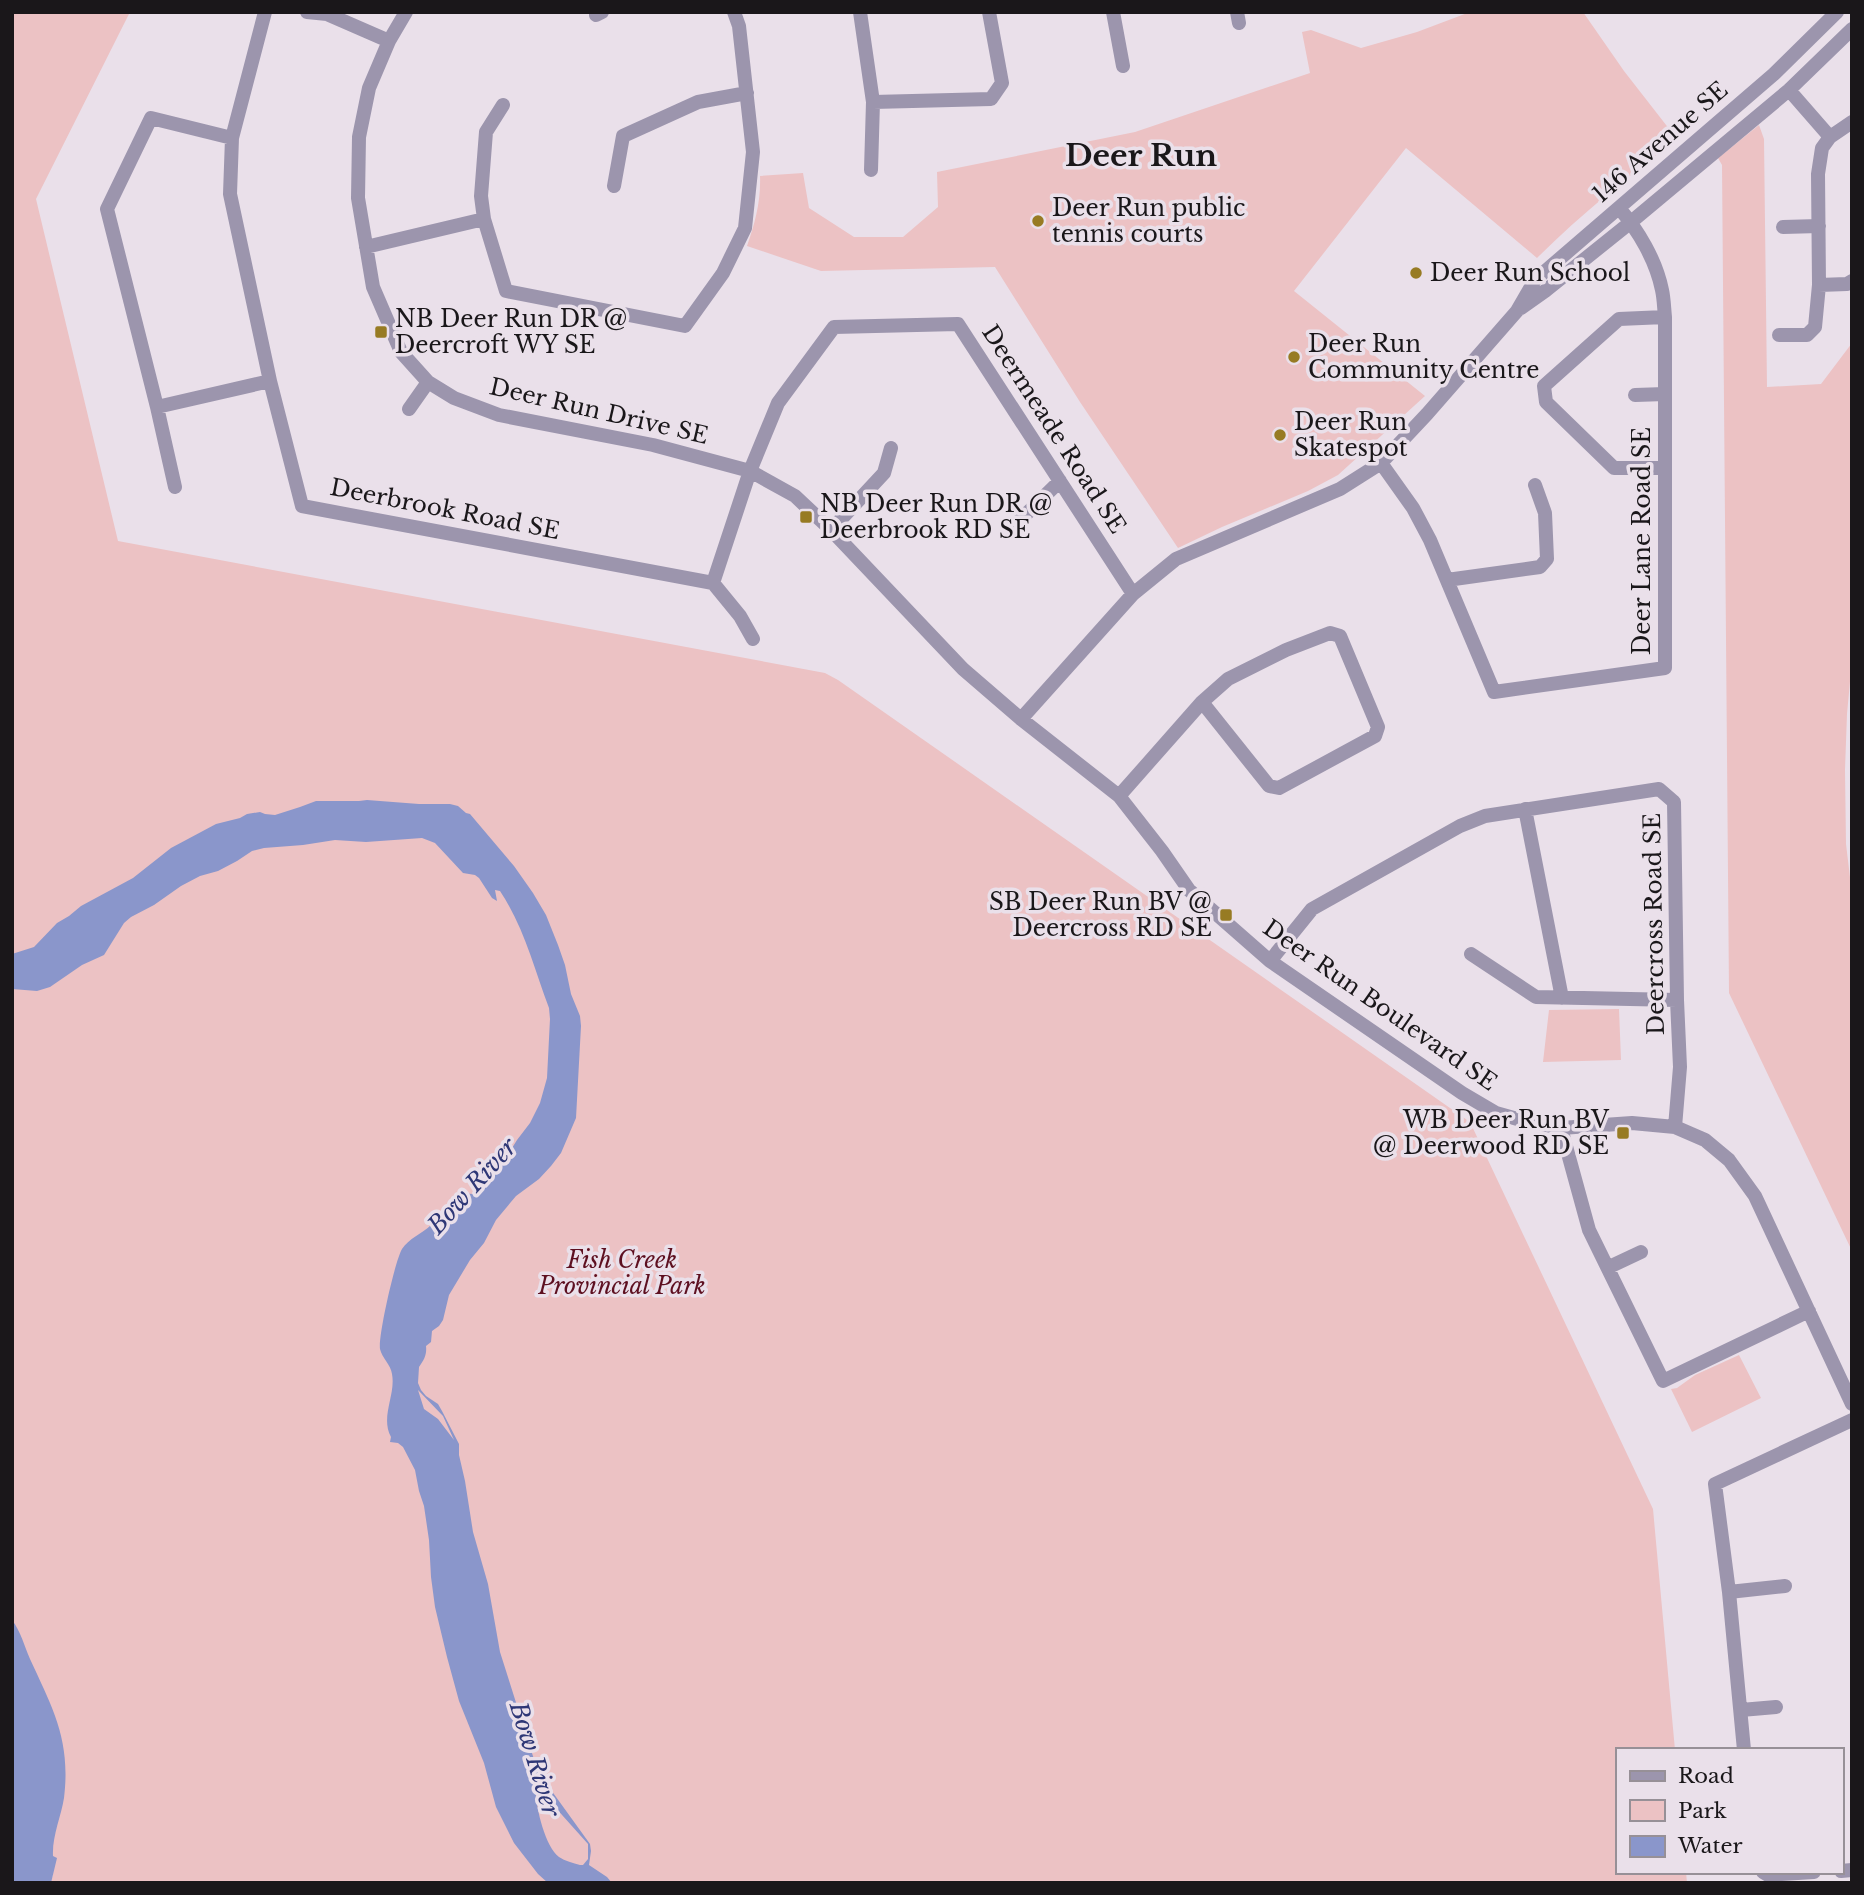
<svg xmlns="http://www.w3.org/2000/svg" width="1864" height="1895" font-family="'Libre Baskerville',serif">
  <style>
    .green { fill: #ecc2c4 }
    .water { fill: #8a96cb; fill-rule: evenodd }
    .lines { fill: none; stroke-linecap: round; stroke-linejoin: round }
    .minor { stroke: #9c95ad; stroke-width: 14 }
    .poi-dot { fill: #977b23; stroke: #eae0ea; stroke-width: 2.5 }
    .labels { text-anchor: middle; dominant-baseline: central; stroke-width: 7; stroke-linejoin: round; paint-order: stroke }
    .street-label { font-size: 23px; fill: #1a171a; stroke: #eae0ea }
    .poi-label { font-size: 23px; fill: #1a171a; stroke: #eae0ea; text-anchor: start }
    .park-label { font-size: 23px; font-style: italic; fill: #5d0f20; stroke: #eae0ea }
    .water-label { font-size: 24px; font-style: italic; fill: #2e3776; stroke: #eae0ea }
    .district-label { font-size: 30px; font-weight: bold; fill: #1a171a; stroke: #eae0ea }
  </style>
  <rect width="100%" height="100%" fill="#eae0ea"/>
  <path class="green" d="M12 12H130L36 199 118 541 825 673 838 680 1470 1122 1653 1509 1675 1750H1617V1872H1686L1687 1883H50L53 1875 47 1857 12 1681Z
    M1470 12H1583L1624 71 1677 139C1628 177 1581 214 1537 258L1406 148 1294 291 1425 396 1338 475 1308 491 1222 527 1178 548 1080 402 995 267 821 271 747 246C755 223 761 201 760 176L803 173 809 208 854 237H903L938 207 937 172 1135 132 1310 73 1302 32 1311 30 1361 48 1417 32Z
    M1759 125 1764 139 1767 387 1821 384 1852 343V660L1847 714 1845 770 1846 844 1852 894V1251L1729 993 1722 165 1718 158Z
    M1619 1009 1621 1060 1543 1062 1549 1010Z
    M1739 1355 1761 1398 1692 1432 1671 1389 1677 1388 1695 1375Z"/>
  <path class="water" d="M367 800 419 804H450L458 806 466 813 470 814 514 866 533 893 546 915 558 945 565 965 571 994 580 1016 581 1026 576 1118 561 1153 551 1166 539 1179 516 1196 496 1220 484 1243 470 1260 449 1295 443 1320 439 1326 432 1331 431 1342 426 1346C427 1355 424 1360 419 1367L418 1383 421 1390 426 1396 438 1404 442 1411 459 1444V1455L465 1481 473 1532 488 1584 500 1652 538 1772 590 1844 591 1851 589 1865 607 1877 612 1883H548L538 1874 514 1843 496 1807 484 1763 459 1701 447 1657 435 1607 431 1577 429 1540 424 1506 419 1491 415 1470 403 1447 398 1443 390 1442 391 1437C380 1417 396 1395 392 1374 391 1365 382 1358 380 1349 378 1336 395 1261 402 1249 408 1239 423 1233 431 1225 442 1214 449 1203 461 1193L473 1194 502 1164 517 1140 530 1123 540 1103 547 1078 550 1019 549 1008C534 968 524 927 500 891L495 890 497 901 492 898 479 878 475 875 463 873 435 843 422 838 366 842 335 840 303 845 264 848 252 851 237 861 218 871 200 876 181 886 154 905 131 917 124 923 104 955 82 965 50 987 37 991 12 989V954L34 947 57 923 69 916 81 906 133 878 171 848 216 824 240 818 247 814 260 812 265 814 275 815 300 807 316 801H359ZM418 1390 443 1416 454 1440 438 1419 424 1409ZM536 1789 554 1806 588 1844V1859L583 1865H580C573 1863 565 1861 559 1857 545 1847 535 1805 536 1789Z
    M12 1620C21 1632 24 1645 30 1659 53 1709 71 1740 64 1798 61 1817 52 1836 53 1856L57 1858 51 1883H12Z"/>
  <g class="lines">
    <path class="minor" d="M265 12 232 138 230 194 270 381 302 506 713 583 750 471 778 403 834 327 958 324 1133 594
      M307 12 327 14 389 41
      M406 12 389 41 369 88 359 137 358 198 373 287 401 352 428 382 454 398 499 415 653 445 750 471 795 496 831 530 963 669 1021 719 1119 796 1162 851 1189 890 1270 961 1462 1093 1496 1113 1521 1120 1561 1128 1632 1123 1675 1127 1705 1140 1729 1160 1755 1196 1852 1404
      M860 12 873 102 991 99 1002 83 989 12
      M1113 12 1123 66
      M1237 12 1239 23
      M596 15 602 12
      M1789 90 1830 137
      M232 138 151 118 107 209 157 407 270 381
      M871 170 873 102
      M614 186 623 136 698 102 747 93
      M484 219 481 196 486 132 503 105
      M1783 227 1819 226
      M366 247 484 219 506 291 685 326 723 273 745 228 753 152 739 26 734 12
      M1819 285 1847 284 1852 281
      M1521 308 1545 291 1631 222 1789 90 1852 29
      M1665 317 1619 319 1544 386 1546 402 1614 468H1665
      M1779 335H1807L1815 327 1819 285 1818 174 1822 148 1830 137 1852 122
      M1635 395 1665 394
      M157 407 175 487
      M409 409 428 382
      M1381 463 1413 508 1430 540 1494 692 1665 668V317C1664 308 1664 299 1662 290 1656 260 1638 230 1619 208
      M1015 525 1060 481
      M831 530 884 473 891 448
      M1447 580 1540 567 1547 559 1545 513 1535 485
      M713 583 740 616 753 639
      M1021 719 1133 594 1176 559 1340 489 1381 463 1427 414 1517 311 1535 280 1774 74 1837 12
      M1119 796 1202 702 1228 679 1286 650 1330 633 1340 636 1378 727 1375 736 1279 788 1269 786 1202 702
      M1525 809 1562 998
      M1471 954 1536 997 1677 1000
      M1270 961 1312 909 1460 826 1485 816 1659 789 1674 802 1677 1000 1680 1067 1675 1127
      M1561 1128 1589 1230 1663 1381 1809 1311
      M1609 1267 1641 1252
      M1729 1592 1785 1586
      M1741 1710 1776 1707
      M1744 1750 1729 1592 1715 1484 1852 1420
      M1841 1871 1852 1870
      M1763 1872 1768 1875 1814 1872"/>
  </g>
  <g class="poi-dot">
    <circle cx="1038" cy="221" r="7"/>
    <circle cx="1416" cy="273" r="7"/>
    <rect x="374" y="325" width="14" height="14" rx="3.5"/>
    <circle cx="1294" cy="357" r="7"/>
    <circle cx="1280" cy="435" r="7"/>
    <rect x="799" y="510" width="14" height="14" rx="3.5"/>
    <rect x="1219" y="908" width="14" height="14" rx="3.5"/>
    <rect x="1616" y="1126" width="14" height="14" rx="3.5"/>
  </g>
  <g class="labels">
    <g class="street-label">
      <text transform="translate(1660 142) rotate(-41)">146 Avenue SE</text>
      <text transform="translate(599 411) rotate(13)">Deer Run Drive SE</text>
      <text transform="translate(1054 429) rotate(57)">Deermeade Road SE</text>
      <text transform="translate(445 509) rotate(11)">Deerbrook Road SE</text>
      <text transform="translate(1642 541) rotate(-90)">Deer Lane Road SE</text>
      <text transform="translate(1654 924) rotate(-91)">Deercross Road SE</text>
      <text transform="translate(1380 1005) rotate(35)">Deer Run Boulevard SE</text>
    </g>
    <g class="poi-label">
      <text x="1052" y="208">Deer Run public<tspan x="1052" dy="26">tennis courts</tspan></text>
      <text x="1430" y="273">Deer Run School</text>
      <text x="395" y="319">NB Deer Run DR @<tspan x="395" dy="26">Deercroft WY SE</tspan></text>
      <text x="1308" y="344">Deer Run<tspan x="1308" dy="26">Community Centre</tspan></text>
      <text x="1294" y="422">Deer Run<tspan x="1294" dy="26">Skatespot</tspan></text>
      <text x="820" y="504">NB Deer Run DR @<tspan x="820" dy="26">Deerbrook RD SE</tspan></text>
      <text x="1212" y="902" text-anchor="end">SB Deer Run BV @<tspan x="1212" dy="26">Deercross RD SE</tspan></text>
      <text x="1609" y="1120" text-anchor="end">WB Deer Run BV<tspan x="1609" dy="26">@ Deerwood RD SE</tspan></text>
    </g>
    <g class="park-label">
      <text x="622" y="1260">Fish Creek<tspan x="622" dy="26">Provincial Park</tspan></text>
    </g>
    <g class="water-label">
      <text transform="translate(472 1186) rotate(-48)">Bow River</text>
      <text transform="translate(535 1759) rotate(73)">Bow River</text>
    </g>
    <g class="district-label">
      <text x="1141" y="155">Deer Run</text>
    </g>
  </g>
  <rect width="1864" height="1895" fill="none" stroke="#1a171a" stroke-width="28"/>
  <rect x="1616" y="1748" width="228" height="126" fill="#eae0ea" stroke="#979097" stroke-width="2"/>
  <rect x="1630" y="1771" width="35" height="10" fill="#9c95ad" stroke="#979097" stroke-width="2"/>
  <text x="1678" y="1783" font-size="21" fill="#1a171a">Road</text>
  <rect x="1630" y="1800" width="35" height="21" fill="#ecc2c4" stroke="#979097" stroke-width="2"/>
  <text x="1678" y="1818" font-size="21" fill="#1a171a">Park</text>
  <rect x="1630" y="1836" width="35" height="21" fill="#8a96cb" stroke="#979097" stroke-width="2"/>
  <text x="1678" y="1853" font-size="21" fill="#1a171a">Water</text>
</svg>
